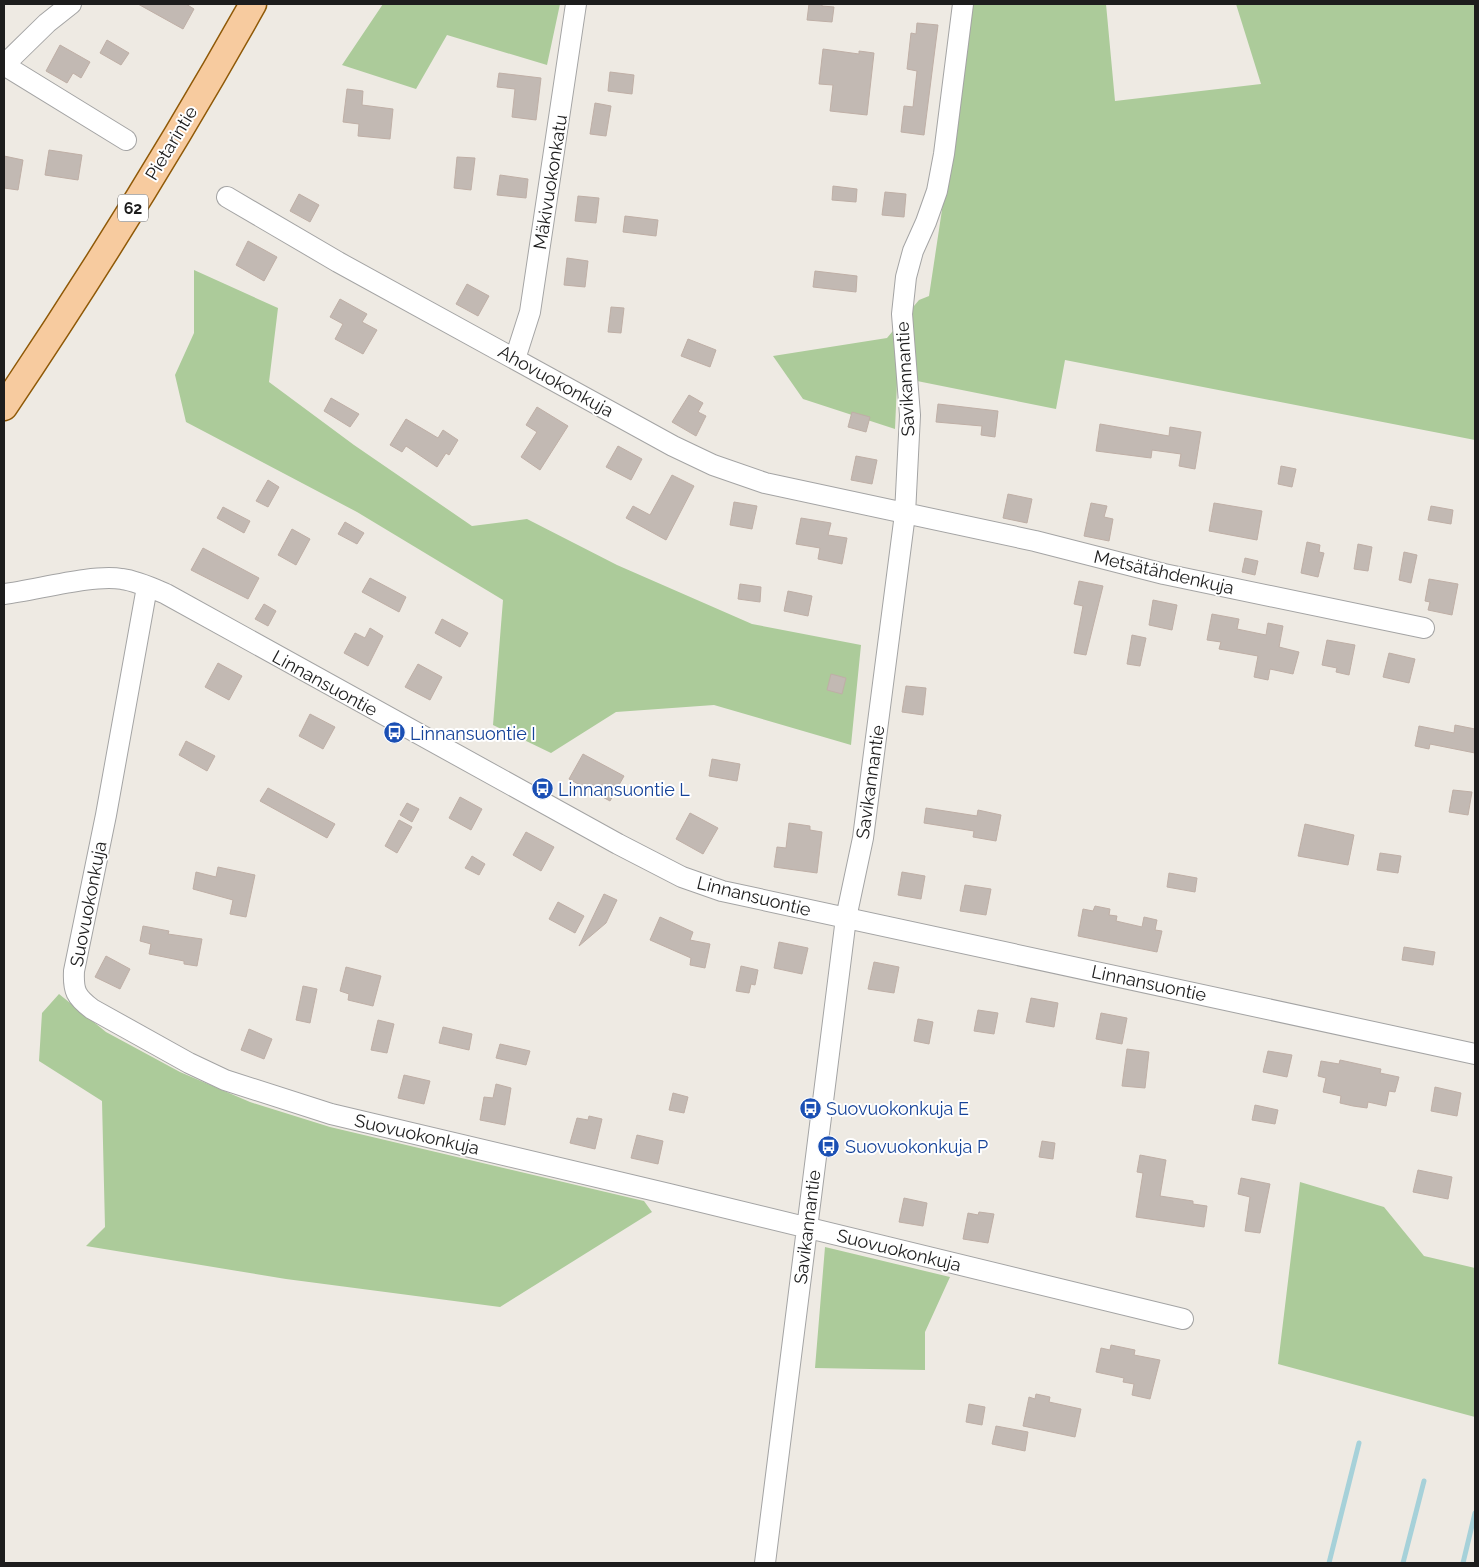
<svg xmlns="http://www.w3.org/2000/svg" width="1479" height="1567" font-family="Raleway,sans-serif">
  <style>
    .forest { fill: #accb9a }
    .lines { fill: none; stroke-linecap: round; stroke-linejoin: round }
    .stream { stroke: #a6d1d9; stroke-width: 5 }
    .building { fill: #c2b9b3; stroke: #bfafa6 }
    .minor-casing { stroke: #a4a4a4; stroke-width: 22 }
    .major-casing { stroke: #8f5907; stroke-width: 29 }
    .minor { stroke: #fff; stroke-width: 20 }
    .major { stroke: #f7cb9f; stroke-width: 26 }
    .labels { text-anchor: middle; dominant-baseline: central; stroke-width: 4; stroke-linejoin: round; paint-order: stroke }
    .shield { fill: #fff; stroke: #616161; stroke-width: 1 }
    .shield-label { font-size: 16px; font-weight: bold; fill: #1d1d1d }
    .street-label { font-size: 18px; fill: #1d1d1d; stroke: #fff }
    .transit-label { font-size: 18px; fill: #164399; stroke: #fff; text-anchor: start }
  </style>
  <rect width="100%" height="100%" fill="#eeeae3"/>
  <path class="forest" d="M383 4H560L547 65 447 35 416 89 342 65Z
    M973 4H1106L1115 101 1261 84 1236 4H1475V440L1065 360 1056 409 917 381 897 383 895 429 803 399 773 356 887 338 919 300 929 296Z
    M194 270 278 308 269 382 354 445 472 526 527 519 617 565 752 624 861 645 851 745 714 705 616 712 551 753 493 725 503 600 357 512 186 422 175 375 194 333Z
    M59 994 106 1032 180 1072 250 1102 330 1127 644 1201 652 1212 500 1307 286 1279 86 1246 105 1227 102 1101 39 1061 42 1013Z
    M1300 1182 1384 1207 1424 1256 1475 1268V1417L1278 1364Z
    M825 1247 950 1277 925 1332V1370L815 1368Z"/>
  <g class="lines">
    <path class="stream" d="M1329 1563 1359 1443
      M1403 1563 1424 1481
      M1463 1563 1475 1513"/>
  </g>
  <path class="building" d="M138 4H186L194 9 183 29Z
    M809 4H822V6L834 7 832 22 807 20Z
    M917 23 938 25 924 135 901 132 904 106 913 107 917 71 907 69 911 33 916 34Z
    M107 40 129 53 121 65 100 53Z
    M60 45 90 62 81 78 73 73 67 83 46 71Z
    M823 49 859 54V51L874 53 867 115 830 111 833 85 819 84Z
    M610 72 634 75 632 94 608 91Z
    M499 73 541 78 536 120 512 117 515 89 497 87Z
    M347 89 363 91 362 105 393 109 390 139 358 136 359 124 343 122Z
    M595 103 611 106 606 136 590 134Z
    M49 150 82 155 78 180 45 175Z
    M4 156 23 160 18 190 4 188Z
    M457 157 475 158 471 190 454 188Z
    M500 175 528 179 526 198 497 195Z
    M833 186 857 189 856 202 832 200Z
    M885 192 906 194 904 217 882 215Z
    M299 194 319 205 310 222 290 211Z
    M578 196 599 198 596 223 575 221Z
    M625 216 658 220 656 236 623 232Z
    M248 241 277 257 264 281 236 265Z
    M567 258 588 261 585 287 564 285Z
    M815 271 857 276 856 292 813 287Z
    M467 284 489 296 478 316 456 304Z
    M340 299 367 314 362 322 377 330 363 354 335 339 343 324 330 317Z
    M611 307 624 308 621 333 608 332Z
    M688 339 716 350 710 367 681 356Z
    M689 395 703 403 698 412 706 416 696 436 672 422Z
    M331 398 359 414 350 427 324 411Z
    M938 404 998 411 995 437 981 435 982 426 936 422Z
    M537 407 568 426 540 470 521 457 537 432 526 425Z
    M852 412 870 417 866 432 848 427Z
    M406 419 438 438 443 430 458 440 449 455 446 453 437 467 406 446 402 452 390 445Z
    M1100 424 1169 436 1170 427 1201 432 1195 469 1179 466 1181 454 1152 450 1151 458 1096 451Z
    M618 446 642 459 631 480 606 467Z
    M856 456 877 460 872 484 851 480Z
    M1281 466 1296 469 1292 487 1278 484Z
    M672 475 694 486 666 540 626 518 633 506 650 515Z
    M268 480 279 487 268 507 256 501Z
    M1008 494 1032 499 1027 523 1003 518Z
    M734 502 757 506 752 529 730 525Z
    M1091 503 1107 506 1104 517 1113 519 1109 541 1084 536Z
    M1214 503 1262 511 1257 540 1209 531Z
    M1431 506 1453 510 1451 524 1428 520Z
    M223 507 250 521 244 533 217 518Z
    M801 518 831 523 828 535 847 538 842 564 818 559 820 548 796 544Z
    M345 522 364 533 357 544 338 534Z
    M292 529 310 539 296 565 278 555Z
    M1307 542 1320 545 1319 552 1324 553 1318 577 1301 573Z
    M1358 544 1372 547 1368 571 1354 569Z
    M203 548 259 578 248 599 191 570Z
    M1404 552 1417 555 1411 583 1399 580Z
    M1245 558 1258 561 1255 575 1242 572Z
    M370 578 406 597 399 612 362 592Z
    M1429 579 1458 584 1452 615 1428 610 1430 602 1425 601Z
    M1079 581 1103 586 1086 655 1074 653 1083 606 1074 604Z
    M740 584 761 587 760 602 738 599Z
    M788 591 812 596 808 616 784 611Z
    M1153 600 1177 605 1172 630 1149 625Z
    M264 604 276 611 268 626 255 619Z
    M1212 614 1239 619 1237 629 1266 635 1268 623 1283 626 1279 647 1299 652 1293 674 1270 669 1268 680 1254 677 1258 656 1219 649 1221 642 1207 640Z
    M442 619 468 633 460 647 435 633Z
    M370 628 383 636 368 666 344 653 355 633 365 638Z
    M1132 635 1146 638 1140 666 1127 664Z
    M1327 640 1355 645 1349 675 1336 672 1337 668 1322 665Z
    M1389 653 1415 659 1409 683 1383 677Z
    M218 663 242 676 229 700 205 687Z
    M418 664 442 677 430 700 405 687Z
    M831 674 846 678 842 694 827 690Z
    M906 686 926 688 923 715 902 712Z
    M310 714 335 727 323 749 299 736Z
    M1455 725 1475 729V753L1430 744 1429 749 1415 746 1419 726 1454 733Z
    M186 741 215 756 207 771 179 755Z
    M583 754 624 776 610 801 569 779Z
    M712 759 740 764 737 781 709 776Z
    M268 788 335 824 327 838 260 801Z
    M1453 790 1472 792 1468 815 1449 812Z
    M460 797 482 809 471 830 449 818Z
    M407 803 419 809 412 822 400 815Z
    M926 808 977 816 978 810 1001 815 996 841 973 837 974 831 924 823Z
    M690 813 718 828 703 854 676 839Z
    M399 820 412 827 397 853 385 846Z
    M789 823 810 826V830L822 832 817 873 774 867 777 847 786 848Z
    M1305 824 1354 835 1348 865 1298 856Z
    M526 832 554 847 541 871 513 855Z
    M1380 853 1401 856 1398 873 1377 870Z
    M472 856 485 864 479 875 465 868Z
    M218 867 255 875 246 917 230 914 233 900 193 889 196 872 216 877Z
    M902 872 925 876 921 899 898 895Z
    M1169 873 1197 878 1195 892 1167 887Z
    M965 885 991 889 986 915 960 911Z
    M604 894 617 900 606 923 579 946Z
    M558 902 584 916 575 933 549 919Z
    M1095 906 1110 909 1109 915 1117 916 1116 921 1142 927 1144 917 1157 920 1155 930 1162 931 1157 952 1078 936 1083 909 1093 911Z
    M660 917 693 932 690 940 710 944 705 968 690 965 691 958 650 940Z
    M143 926 169 931 168 934 202 939 197 966 184 964V961L149 954 151 944 140 941Z
    M779 942 808 948 802 974 774 968Z
    M1404 947 1435 952 1433 965 1402 960Z
    M106 956 130 969 120 989 95 977Z
    M874 962 899 967 894 993 868 989Z
    M741 966 758 970 755 985 751 984 749 993 736 991Z
    M346 967 381 976 373 1006 348 1000 349 994 340 991Z
    M303 986 317 989 310 1023 296 1020Z
    M1031 998 1058 1003 1054 1027 1026 1022Z
    M978 1010 998 1013 994 1034 974 1031Z
    M1101 1013 1127 1018 1122 1044 1096 1039Z
    M918 1019 933 1022 929 1044 914 1041Z
    M378 1020 394 1024 387 1053 371 1050Z
    M443 1027 472 1034 469 1050 439 1043Z
    M249 1029 272 1039 264 1059 241 1050Z
    M500 1044 530 1051 526 1065 496 1058Z
    M1127 1049 1149 1052 1145 1088 1122 1086Z
    M1268 1051 1292 1055 1287 1077 1263 1072Z
    M1340 1060 1381 1069 1380 1073 1399 1077 1395 1092 1389 1091 1386 1106 1368 1102 1367 1108 1353 1106 1340 1103 1341 1096 1323 1092 1326 1078 1318 1076 1321 1061 1339 1064Z
    M404 1075 430 1081 424 1104 398 1098Z
    M496 1084 511 1088 505 1125 480 1120 484 1097 493 1098Z
    M1435 1087 1461 1093 1457 1116 1431 1111Z
    M673 1093 688 1097 684 1113 669 1110Z
    M1255 1105 1278 1110 1275 1124 1252 1120Z
    M589 1116 602 1119 595 1149 570 1143 577 1118 588 1120Z
    M637 1135 663 1141 658 1164 631 1158Z
    M1042 1141 1055 1143 1053 1159 1039 1157Z
    M1140 1155 1166 1160 1160 1196 1193 1201V1204L1207 1206 1204 1227 1136 1217 1143 1173 1137 1172Z
    M1418 1170 1452 1177 1448 1199 1413 1192Z
    M1241 1178 1270 1184 1260 1233 1245 1231 1250 1197 1238 1194Z
    M904 1198 927 1203 923 1226 899 1222Z
    M979 1212 994 1214 988 1243 963 1239 968 1213 978 1215Z
    M1111 1345 1135 1350 1134 1355 1160 1360 1150 1399 1132 1395 1134 1384 1123 1382 1124 1378 1096 1372 1101 1348 1110 1350Z
    M1036 1394 1050 1397 1049 1402 1081 1409 1075 1437 1023 1426 1029 1397 1035 1399Z
    M969 1404 985 1407 982 1425 966 1422Z
    M996 1426 1028 1432 1025 1451 992 1444Z"/>
  <g class="lines">
    <defs>
      <path id="minor" d="M5 64 47 23 71 4
        M4 65 126 140
        M227 197 338 262 673 446 713 465 765 483 1035 541 1164 574 1424 628
        M515 359 530 312 576 4
        M147 587 106 815 74 971C73 991 76 997 92 1009L189 1063 225 1080 331 1114 669 1194 1183 1319
        M4 594C37 590 92 574 122 579 137 581 152 588 166 594L618 844 682 877 722 891 1475 1054
        M765 1563 846 918 863 838 905 514 910 415 902 314 906 277 913 251 926 222 937 191 944 154 963 4"/>
      <path id="major" d="M4 407C92 276 176 141 253 4"/>
    </defs>
    <use href="#minor" class="minor-casing"/>
    <use href="#major" class="major-casing"/>
    <use href="#minor" class="minor"/>
    <use href="#major" class="major"/>
  </g>
  <defs>
    <symbol id="bus-disc" viewBox="-11 -11 22 22"><circle r="9.5" fill="#1a4fb4" stroke="#fff"/><path d="M-5-6H5V4H4V6H2V4H-2V6H-4V4H-5ZM-3.5-4V0h7V-4ZM-3.5 1.2v1.5H-2V1.2ZM2 1.2v1.5H3.5V1.2Z" fill="#fff"/></symbol>
  </defs>
  <g fill-rule="evenodd">
    <use href="#bus-disc" x="382" y="720" width="25" height="25"/>
    <use href="#bus-disc" x="530" y="776" width="25" height="25"/>
    <use href="#bus-disc" x="798" y="1096" width="25" height="25"/>
    <use href="#bus-disc" x="816" y="1134" width="25" height="25"/>
  </g>
  <g class="labels">
    <rect class="shield" x="118" y="194.5" width="30" height="27" rx="4"/>
    <g class="shield-label">
      <text x="133" y="208">62</text>
    </g>
    <g class="street-label">
      <text transform="translate(171 143) rotate(-59)">Pietarintie</text>
      <text transform="translate(550 182) rotate(-81)">Mäkivuokonkatu</text>
      <text transform="translate(905 379) rotate(-93)">Savikannantie</text>
      <text transform="translate(556 381) rotate(29)">Ahovuokonkuja</text>
      <text transform="translate(1164 572) rotate(13)">Metsätähdenkuja</text>
      <text transform="translate(325 683) rotate(29)">Linnansuontie</text>
      <text transform="translate(870 782) rotate(-82)">Savikannantie</text>
      <text transform="translate(754 896) rotate(14)">Linnansuontie</text>
      <text transform="translate(88 904) rotate(-79)">Suovuokonkuja</text>
      <text transform="translate(1149 983) rotate(12)">Linnansuontie</text>
      <text transform="translate(417 1134) rotate(13)">Suovuokonkuja</text>
      <text transform="translate(807 1227) rotate(-83)">Savikannantie</text>
      <text transform="translate(899 1250) rotate(14)">Suovuokonkuja</text>
    </g>
    <g class="transit-label">
      <text x="410" y="733">Linnansuontie I</text>
      <text x="558" y="789">Linnansuontie L</text>
      <text x="826" y="1108">Suovuokonkuja E</text>
      <text x="845" y="1146">Suovuokonkuja P</text>
    </g>
  </g>
  <rect width="1479" height="1567" fill="none" stroke="#1d1d1d" stroke-width="10"/>
</svg>
